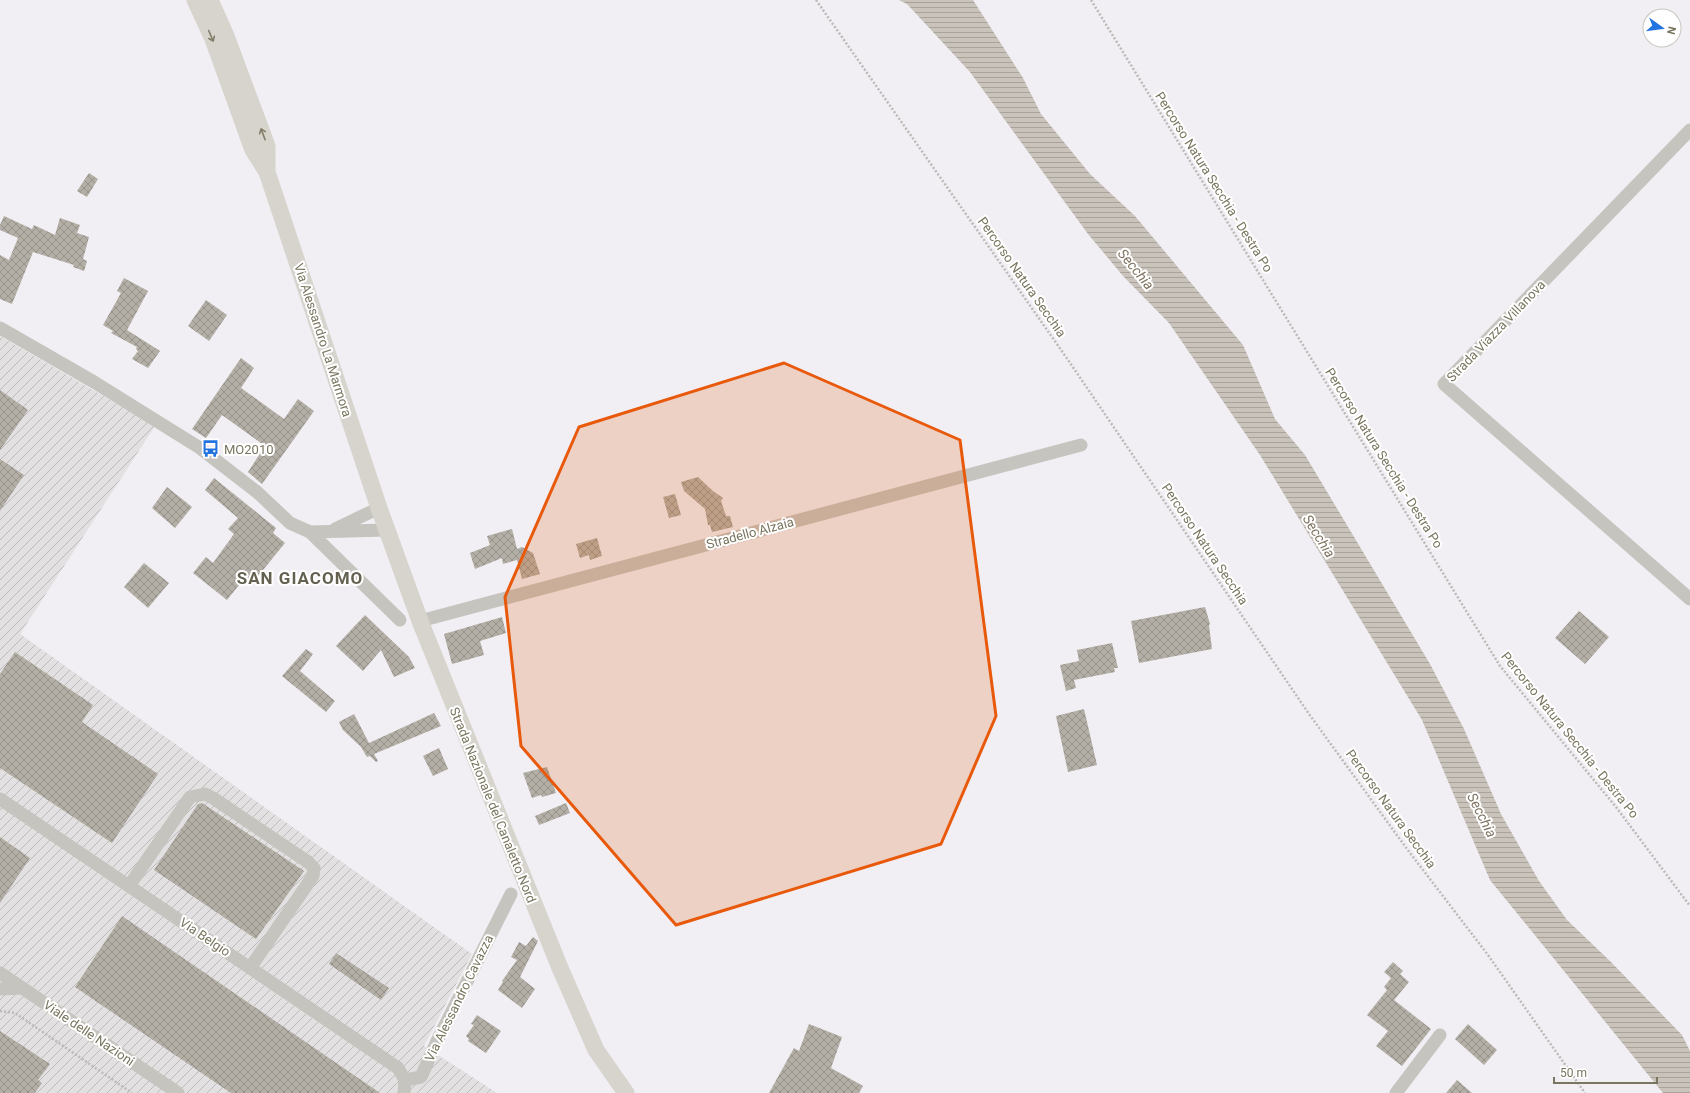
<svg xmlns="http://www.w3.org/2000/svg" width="1690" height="1093" font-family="Roboto,sans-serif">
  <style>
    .industrial { fill: url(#industrial-furrows) }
    .water { fill: url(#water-rules) }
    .building { fill: url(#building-cross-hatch) }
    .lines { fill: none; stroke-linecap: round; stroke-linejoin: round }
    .path { stroke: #bbbab6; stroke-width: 2.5; stroke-dasharray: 2 2; stroke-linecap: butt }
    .minor { stroke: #c5c4be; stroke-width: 13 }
    .major { stroke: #d6d4cd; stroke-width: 17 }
    .oneway { stroke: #837e6a }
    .marked { fill: #e8590c; fill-opacity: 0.2; stroke: #e8590c; stroke-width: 3; stroke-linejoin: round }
    .labels { text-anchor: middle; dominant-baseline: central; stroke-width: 4; stroke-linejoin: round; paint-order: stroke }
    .street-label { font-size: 13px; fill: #7a755f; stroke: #fff }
    .poi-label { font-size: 13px; fill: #7a755f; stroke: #fff; text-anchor: start }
    .water-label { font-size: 14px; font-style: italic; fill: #7e725f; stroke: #fff }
    .district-label { font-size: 17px; font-weight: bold; letter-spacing: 1px; fill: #656151; stroke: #fff }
  </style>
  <defs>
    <pattern id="industrial-furrows" width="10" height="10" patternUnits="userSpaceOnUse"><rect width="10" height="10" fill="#e2e0e1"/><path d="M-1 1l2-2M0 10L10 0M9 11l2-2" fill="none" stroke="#bcbaba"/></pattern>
    <pattern id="water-rules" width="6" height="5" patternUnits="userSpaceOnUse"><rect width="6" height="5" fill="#c9c3bb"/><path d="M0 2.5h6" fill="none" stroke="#a8a39b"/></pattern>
    <pattern id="building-cross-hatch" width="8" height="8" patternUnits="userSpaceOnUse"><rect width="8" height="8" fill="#b3afa6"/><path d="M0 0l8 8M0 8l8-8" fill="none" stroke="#97938a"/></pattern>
  </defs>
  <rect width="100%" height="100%" fill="#f1eff4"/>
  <path class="industrial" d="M0 336 155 426 20 634 472 954 424 1046 497 1093H0Z"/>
  <path class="water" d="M899 0H973L1023 78 1041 114 1090 174 1135 216 1243 345 1275 419 1305 455 1430 664 1464 729 1501 814 1539 881 1567 920 1609 960 1682 1035 1690 1051V1093H1663L1490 880 1422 720 1260 455 1169 323 1123 276 1088 234 970 72 907 4Z"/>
  <path class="building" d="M89 173 98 179 87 197 77 191Z
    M4 216 32 229 34 225 55 235 60 218 80 225 77 233 89 237 83 259 87 261 84 271 73 267 74 265 33 252 12 304 0 299V255L9 260 18 238 0 230V225Z
    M124 278 148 291 127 330 160 351 148 368 132 359 138 351 136 349 137 347 111 333 113 331 103 325 121 293 117 291Z
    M206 300 227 315 209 341 188 326Z
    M241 358 254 368 241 388 284 419 298 399 314 411 262 484 248 472 265 446 222 415 206 438 192 429Z
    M0 390 28 410 0 450Z
    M0 459 24 475 0 511Z
    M698 477 713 491 723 498 721 501 726 516H730L733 527 712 532 710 525H708L705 509 684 491 681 482Z
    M214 478 276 528 273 533 285 543 250 586 243 580 227 600 193 573 206 557 213 563 234 534 228 529 238 518 205 490Z
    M167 487 192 507 175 528 152 508Z
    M675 494 681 515 669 518 663 497Z
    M512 529 517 549 522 547 533 553 540 574 522 579 517 560 503 564 502 558 475 569 470 553 490 545 487 536Z
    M597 538 602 556 590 560 589 555 580 558 576 544Z
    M144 563 169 583 148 608 124 587Z
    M1205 607 1210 624 1209 625 1212 649 1139 663 1131 621Z
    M1579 611 1609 637 1585 664 1555 638Z
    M365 615 409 657 415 668 394 677 381 650 363 671 336 646Z
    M502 617 506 633 480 641 484 655 452 664 444 634Z
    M1112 643 1118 668H1114L1115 672 1074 680 1076 688 1066 691 1060 665 1079 661 1077 650Z
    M306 649 313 654 300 671 335 701 326 712 282 676Z
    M15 652 93 705 82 722 158 774 112 843 0 768V674Z
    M1084 709 1097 765 1068 772 1056 716Z
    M434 713 441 726 374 754 378 761 376 762 370 756 367 757 361 747 343 730 339 722 354 714 369 743Z
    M439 748 448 769 433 776 423 756Z
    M547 767 556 793 542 797 541 795 532 798 523 773Z
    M202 803 304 871 256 939 154 870 198 804Z
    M566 803 570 813 539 825 535 816Z
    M0 837 30 858 0 903Z
    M122 916 380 1093H231L75 987Z
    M533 937 538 941 520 977 535 989 522 1008 498 990 503 982 502 981 517 960 511 957 519 942 526 946Z
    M336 953 389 988 381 1000 329 964Z
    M1393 962 1403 971 1400 974 1409 982 1394 1000 1431 1029 1402 1066 1376 1046 1388 1031 1367 1015 1387 990 1384 987 1391 978 1384 972Z
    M477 1015 501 1031 486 1053 468 1041 469 1039 466 1036 474 1025 471 1024Z
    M809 1024 842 1037 831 1068 863 1086 859 1093H769L794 1048 799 1051Z
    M1468 1024 1497 1050 1484 1065 1455 1039Z
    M0 1031 50 1064 38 1080 42 1083 35 1093H0Z
    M1457 1080 1472 1093H1446Z"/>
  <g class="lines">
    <path class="path" d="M816 0 1066 357 1309 714 1407 849 1488 955 1585 1093
      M1091 0 1500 666 1616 807 1690 906
      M0 1011 15 1013 132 1093"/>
    <path class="minor" d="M1690 130 1444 384 1690 599
      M0 328 94 382 200 448 257 492 290 523 310 532 387 530
      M335 529 379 508
      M310 532 400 620
      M420 621 1081 445
      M0 799 398 1068 405 1080 404 1093
      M129 886 190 797 205 794 213 798 308 862 314 868 313 876 250 968
      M0 973 178 1093
      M0 989 22 988
      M405 1080 421 1077 437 1041 511 894
      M1396 1093 1440 1035"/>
    <path class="major" d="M195 0 213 39 253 150 267 172 379 508 420 621 560 968 596 1050 626 1093
      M210 0 226 36 267 146V172"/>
  </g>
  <defs><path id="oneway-shaft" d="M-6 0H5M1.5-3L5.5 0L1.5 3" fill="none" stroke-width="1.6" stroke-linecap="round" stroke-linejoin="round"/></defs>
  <g class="oneway">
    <use href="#oneway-shaft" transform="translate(211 36) rotate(67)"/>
    <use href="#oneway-shaft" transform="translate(263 134) rotate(-110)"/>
  </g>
  <path class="marked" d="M784 363 960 440 996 716 941 844 676 925 521 746 505 597 579 427Z"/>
  <defs>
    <symbol id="bus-bare" viewBox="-9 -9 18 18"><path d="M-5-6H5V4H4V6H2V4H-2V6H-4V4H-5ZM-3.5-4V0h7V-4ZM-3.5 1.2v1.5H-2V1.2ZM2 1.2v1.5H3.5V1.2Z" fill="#2374e0" stroke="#fff" stroke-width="2.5" paint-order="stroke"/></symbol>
  </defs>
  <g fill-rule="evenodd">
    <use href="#bus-bare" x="198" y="436" width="25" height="25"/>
  </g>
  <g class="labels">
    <g class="street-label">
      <text transform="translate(1214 182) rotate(58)">Percorso Natura Secchia - Destra Po</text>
      <text transform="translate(1022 277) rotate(55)">Percorso Natura Secchia</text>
      <text transform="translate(1496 331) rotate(-46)">Strada Viazza Villanova</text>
      <text transform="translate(323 340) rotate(72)">Via Alessandro La Marmora</text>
      <text transform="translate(1384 458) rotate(58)">Percorso Natura Secchia - Destra Po</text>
      <text transform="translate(750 533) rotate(-15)">Stradello Alzaia</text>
      <text transform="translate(1205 544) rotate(56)">Percorso Natura Secchia</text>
      <text transform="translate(1570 735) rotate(51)">Percorso Natura Secchia - Destra Po</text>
      <text transform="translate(493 805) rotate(68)">Strada Nazionale del Canaletto Nord</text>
      <text transform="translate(1391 809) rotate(54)">Percorso Natura Secchia</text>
      <text transform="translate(205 937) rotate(34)">Via Belgio</text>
      <text transform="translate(459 998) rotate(-64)">Via Alessandro Cavazza</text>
      <text transform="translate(89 1033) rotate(34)">Viale delle Nazioni</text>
    </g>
    <g class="poi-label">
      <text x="224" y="449">MO2010</text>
    </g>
    <g class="water-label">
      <text transform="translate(1136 269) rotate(51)">Secchia</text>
      <text transform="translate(1319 536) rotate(58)">Secchia</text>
      <text transform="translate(1482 815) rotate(63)">Secchia</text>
    </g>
    <g class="district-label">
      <text x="300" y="578">SAN GIACOMO</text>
    </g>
  </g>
  <g transform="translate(1662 28) rotate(104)"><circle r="19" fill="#ffffff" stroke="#cac8bf"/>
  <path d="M0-3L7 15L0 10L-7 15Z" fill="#2374e0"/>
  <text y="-6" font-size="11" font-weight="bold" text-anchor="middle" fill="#7a755f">N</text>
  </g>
  <path d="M1554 1077v6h103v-6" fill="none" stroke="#7a755f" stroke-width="2"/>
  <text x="1560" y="1077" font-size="12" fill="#7a755f" stroke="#ffffff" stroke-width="3" paint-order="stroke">50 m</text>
</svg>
